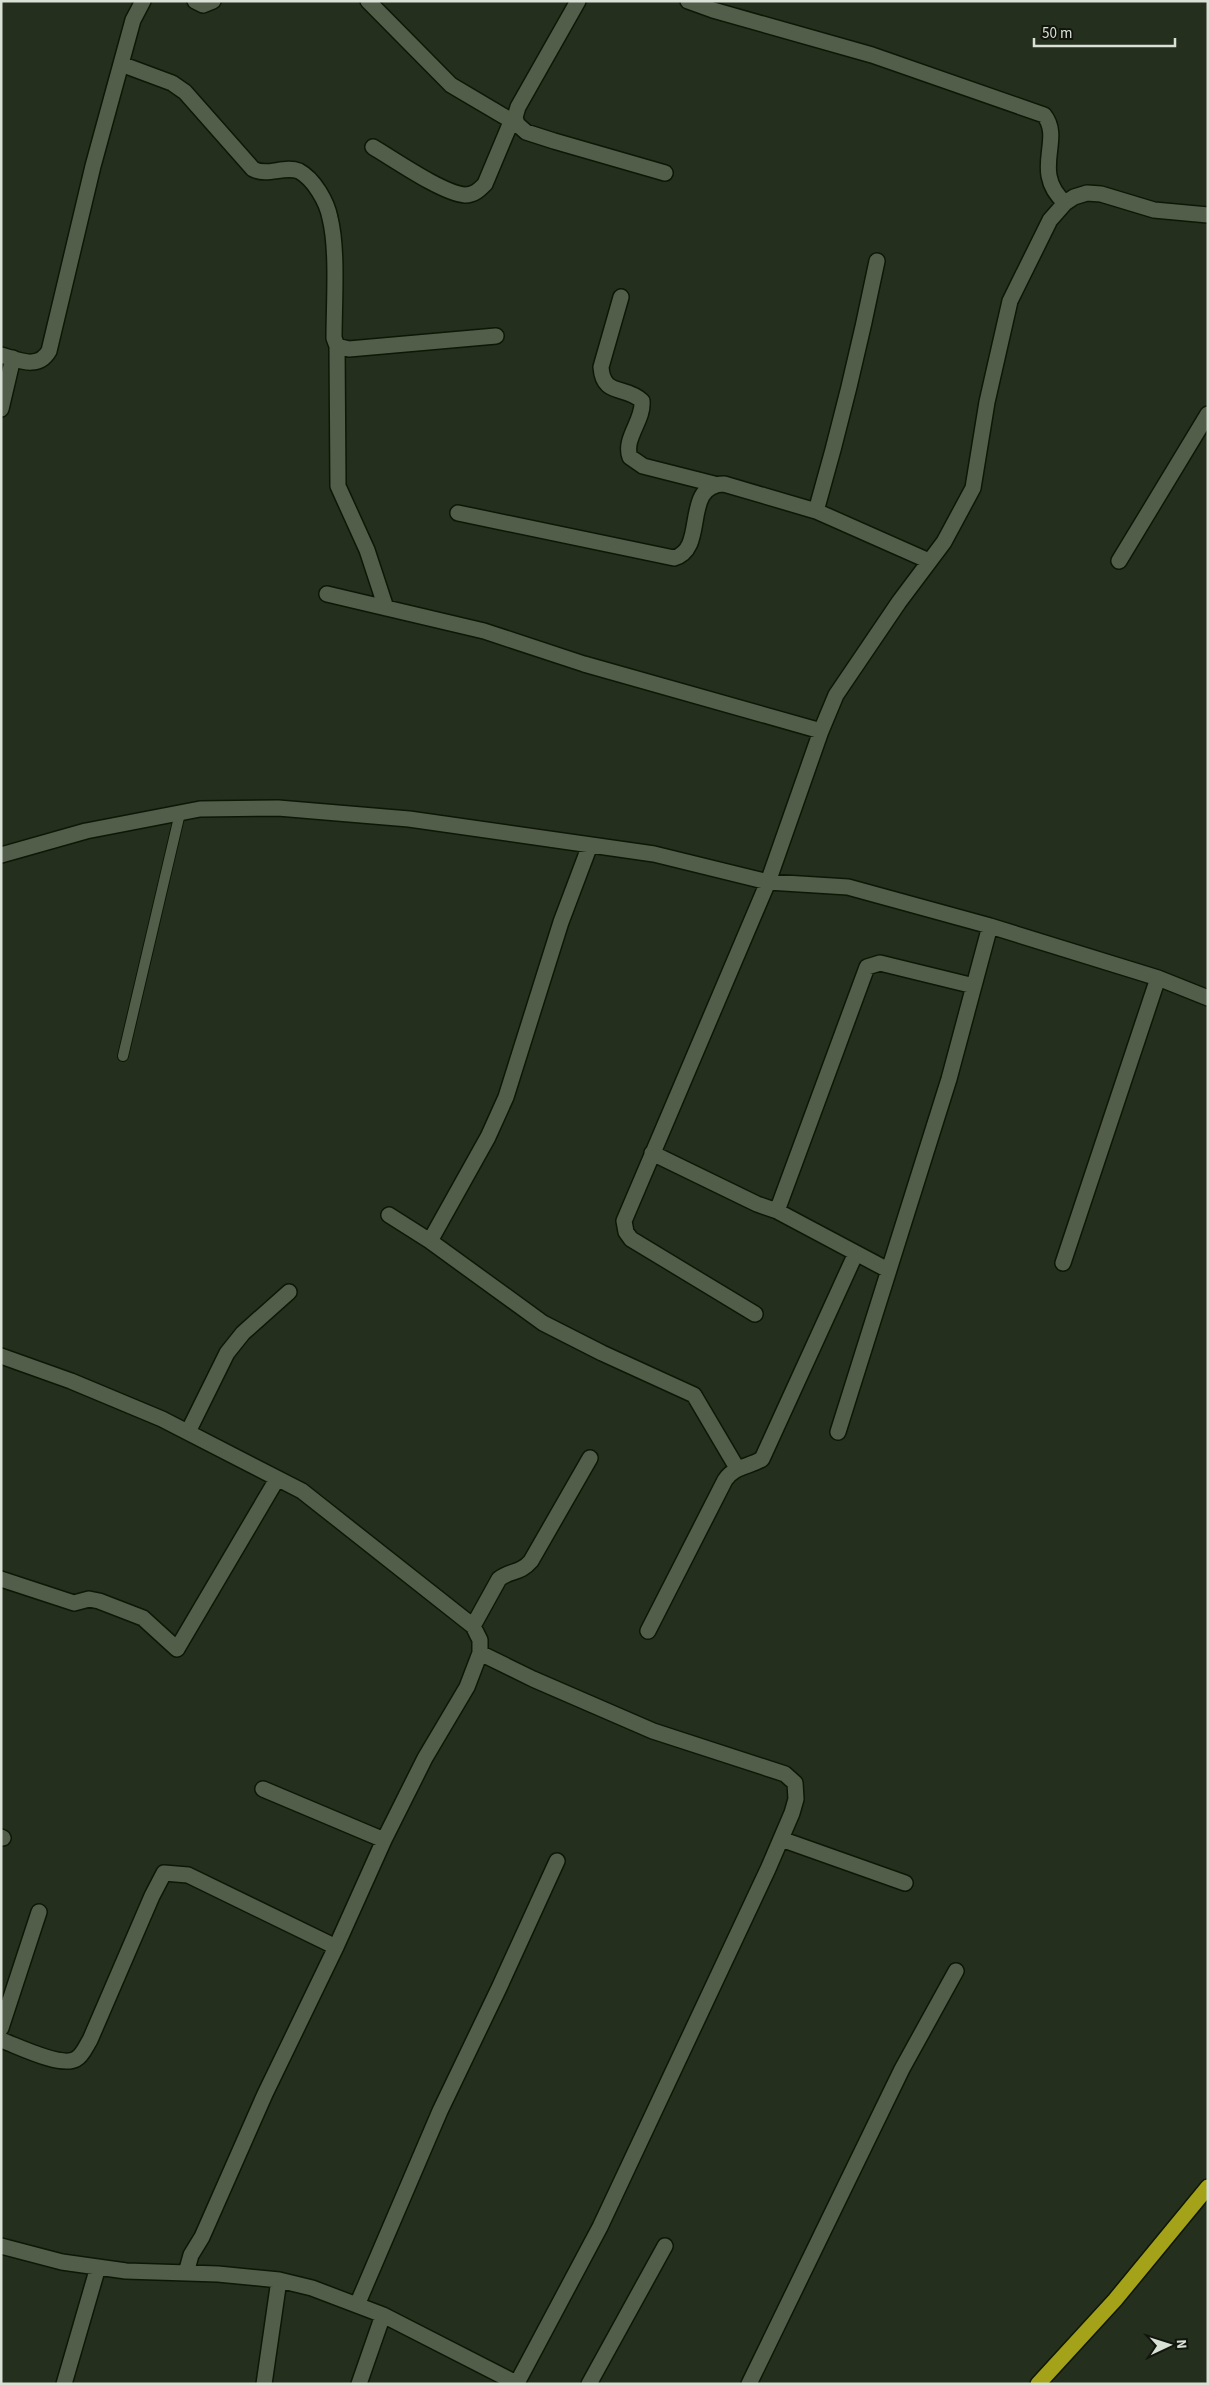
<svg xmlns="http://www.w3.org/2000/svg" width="1209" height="2385" font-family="'Source Sans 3',sans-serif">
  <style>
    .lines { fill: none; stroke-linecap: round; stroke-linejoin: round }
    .lane-casing { stroke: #0e1706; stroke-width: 12 }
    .street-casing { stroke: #0e1706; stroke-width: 18 }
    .highway-casing { stroke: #0e1706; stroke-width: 18 }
    .lane { stroke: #525e4a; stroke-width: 10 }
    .street { stroke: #525e4a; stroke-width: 15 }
    .highway { stroke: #a4a219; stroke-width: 15 }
  </style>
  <rect width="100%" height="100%" fill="#252f1d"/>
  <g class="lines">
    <defs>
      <path id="lane" d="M123 1056 180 813"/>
      <path id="street" d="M195 1 203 5 213 1
        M368 1 451 85 517 124
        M578 1 518 107 515 117 517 124 526 132 554 141 665 173
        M688 1 713 10 872 55 1044 115C1064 140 1030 171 1065 203
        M121 64 172 83 185 92 253 169C268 177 284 165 299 171 314 179 327 202 330 218 338 250 334 304 334 338L337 346 349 349 496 336
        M373 147C395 160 442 193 465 195 474 195 479 190 485 184L511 122
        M621 297 601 367C603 397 625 385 642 401 644 420 623 439 630 457L643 466 714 484
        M337 346 338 486 367 550 386 608
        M1 355C19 360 38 370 49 351L93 166 133 20 143 1
        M1 409 13 358
        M816 511C840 428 860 345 877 261
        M458 513 674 558C708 549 681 485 724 484L816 511 929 561
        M1119 561 1208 414
        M327 594 484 631 584 664 821 731
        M1 855 86 831 200 809 278 808 409 819 654 854 768 882 848 887 990 926 1158 978 1208 998
        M652 1153 757 1204 777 1211 888 1270
        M777 1211 867 967 880 963 974 986
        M389 1215 430 1241 543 1323 602 1353 694 1395 737 1468
        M430 1241 488 1137 506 1097 561 922 590 845
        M1063 1263 1158 978
        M755 1314 631 1239 626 1232 624 1221 768 882 821 731 836 695 899 602 944 542 973 488 987 402 1010 301 1050 220 1065 203 1074 197 1087 193 1101 194 1154 210 1208 215
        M1 1356 71 1381 162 1419 302 1491 473 1626 480 1640V1653L467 1687 425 1758 384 1840 336 1947 265 2094 202 2237 191 2255 186 2273
        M188 1432 227 1353 243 1333 289 1292
        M838 1432 949 1079 990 926
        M1 1579 74 1603 89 1599 99 1601 143 1618 177 1649 277 1479
        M473 1626 499 1579C510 1570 520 1574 531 1561L590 1458
        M648 1631 725 1480C734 1466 749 1467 762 1459L856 1253
        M480 1653 533 1679 653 1731 785 1774 795 1783 796 1799 792 1813 768 1869 600 2227 517 2383
        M263 1789 384 1840
        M1 1837 3 1838
        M781 1839 905 1883
        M1 2028 39 1912
        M1 2040C18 2046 61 2068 76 2059 83 2055 86 2046 90 2040L152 1896 164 1873 188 1875 336 1947
        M1 2246 62 2262 126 2271 218 2274 279 2280 312 2288 383 2315 518 2384
        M357 2305 440 2111 499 1988 557 1861
        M64 2384 98 2267
        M264 2384 279 2280
        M359 2384 383 2315
        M589 2384 665 2246
        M749 2384 902 2069 956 1971"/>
      <path id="highway" d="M1038 2384 1115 2300 1208 2187"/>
    </defs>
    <use href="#lane" class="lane-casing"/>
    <use href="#street" class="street-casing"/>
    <use href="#highway" class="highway-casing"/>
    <use href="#lane" class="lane"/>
    <use href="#street" class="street"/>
    <use href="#highway" class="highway"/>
  </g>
  <rect width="1209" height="2385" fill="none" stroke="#d9e0d5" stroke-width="5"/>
  <g transform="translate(1169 2345) rotate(86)" stroke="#11150d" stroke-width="4" paint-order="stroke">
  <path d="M0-4L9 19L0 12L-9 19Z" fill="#d9e0d5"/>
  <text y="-8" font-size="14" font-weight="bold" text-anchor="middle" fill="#d9e0d5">N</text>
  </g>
  <path d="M1034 38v8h141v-8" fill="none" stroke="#d9e0d5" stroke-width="2.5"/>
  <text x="1042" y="38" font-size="15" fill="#d9e0d5" stroke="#11150d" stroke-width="4" paint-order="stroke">50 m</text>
</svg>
